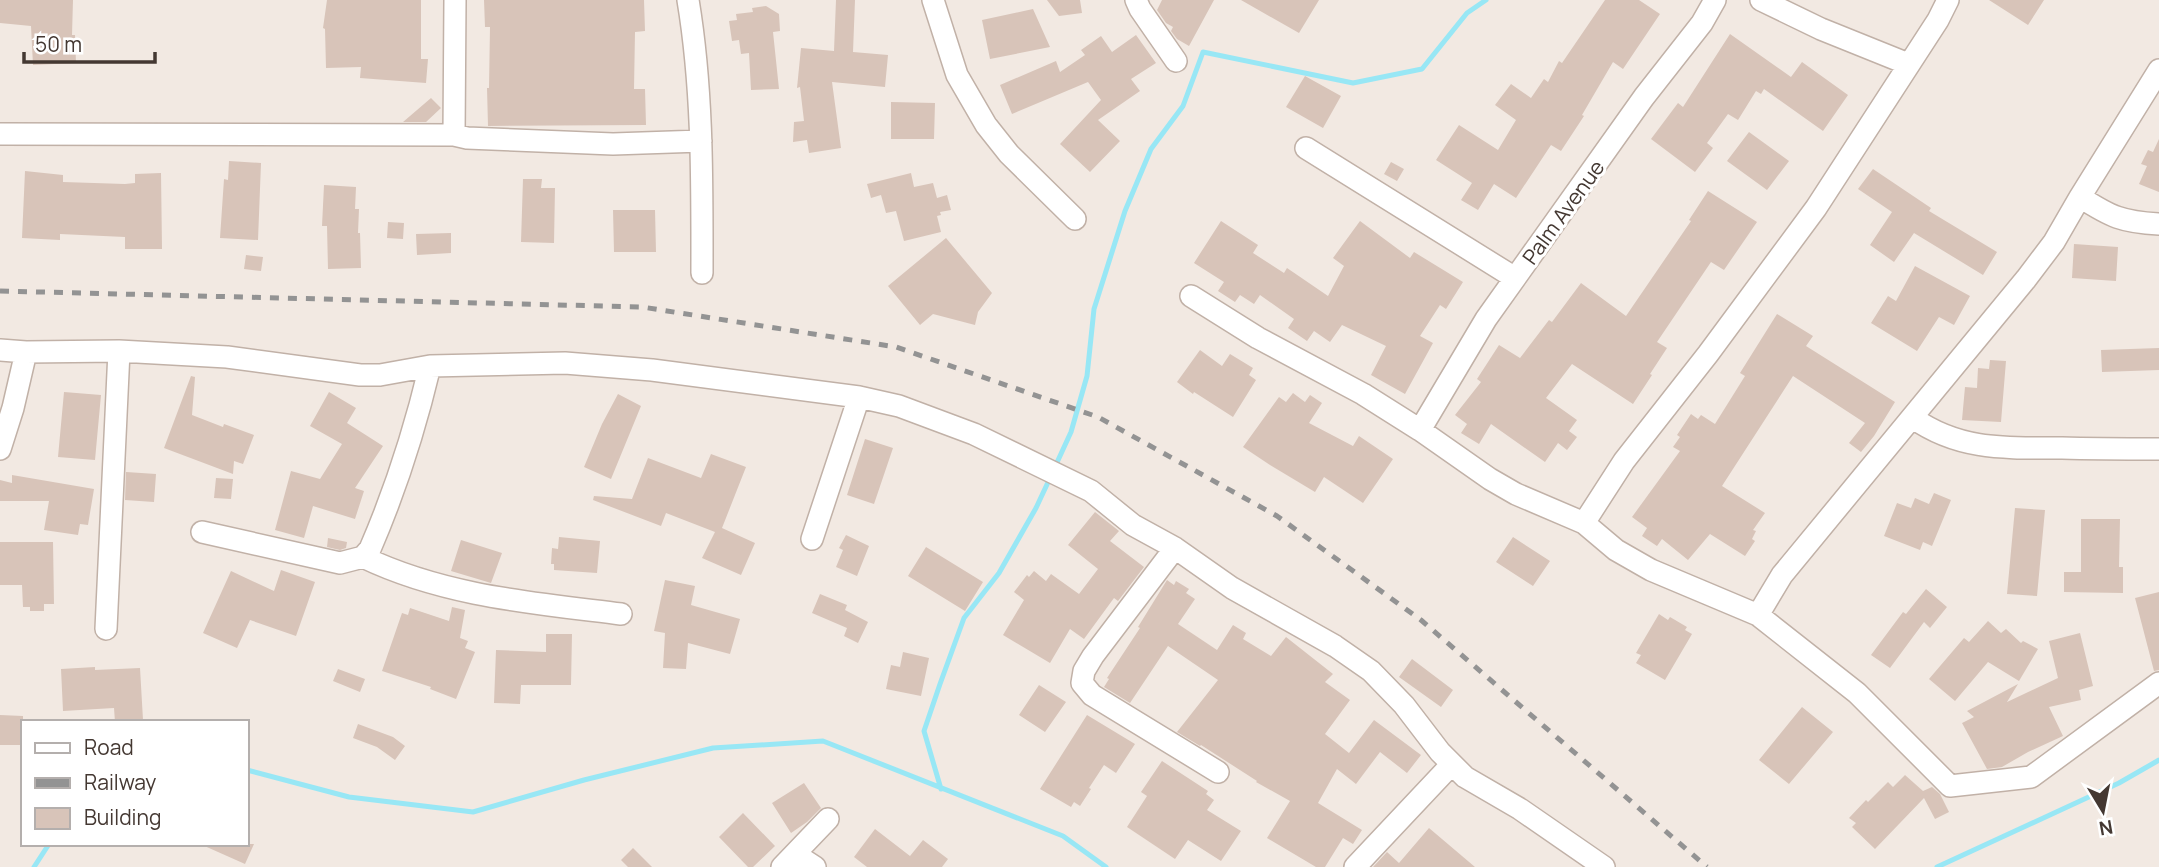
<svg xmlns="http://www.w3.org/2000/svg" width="2159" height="867" font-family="Manrope,sans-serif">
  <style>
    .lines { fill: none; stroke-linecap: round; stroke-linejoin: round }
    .stream { stroke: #98e7f5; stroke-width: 5 }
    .building { fill: #d8c4b9 }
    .minor-casing { stroke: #c1b1a7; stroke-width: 24 }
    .minor { stroke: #fff; stroke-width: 21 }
    .rail { stroke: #939393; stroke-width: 5; stroke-dasharray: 9 9; stroke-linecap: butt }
    .labels { text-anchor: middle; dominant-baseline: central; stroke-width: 6; stroke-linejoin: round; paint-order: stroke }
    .street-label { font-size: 21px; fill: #443832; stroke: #fff }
  </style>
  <rect width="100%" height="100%" fill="#f2e9e2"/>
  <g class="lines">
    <path class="stream" d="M1054 469 1071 432 1087 376 1094 309 1125 211 1151 149 1183 106 1203 52 1353 83 1422 69 1467 13 1486 0
      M247 770 349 797 473 812 584 780 713 748 823 741 1063 836 1106 867
      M941 789 924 731 940 684 964 618 999 573 1036 508 1050 478
      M34 867 49 844
      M1937 867 2119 783 2159 760"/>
  </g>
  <path class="building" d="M0 0H73L72 35H75L76 63 33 65 31 26 0 23Z
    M327 0H421V59H428L426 83 360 78 361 67 326 68 325 29 323 28Z
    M484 0H644L645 31 635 32 634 89H645L646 125 488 126 487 88H489L490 27H485Z
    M836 0H855L853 52 888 55 885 87 832 82 841 148 809 153 807 140 793 142 794 122 804 121 800 87 797 88 801 48 834 51Z
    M1047 0H1080L1082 13 1059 16Z
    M1162 0H1214L1189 46 1177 39 1171 31 1173 27 1166 23 1157 10Z
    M1241 0H1319L1299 33Z
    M1605 0H1639L1660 14 1623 69 1613 62 1582 115 1584 116 1561 151 1551 145 1516 198 1494 184 1478 210 1461 200 1472 183 1436 160 1459 125 1498 150 1516 120 1495 105 1511 84 1531 98 1544 79 1548 82 1559 61 1562 63Z
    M1989 0H2044L2028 25Z
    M766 6 779 14 780 31 773 32 779 89 751 90 749 53 741 54 739 40 732 41 729 21 737 20 736 14 753 12 752 8Z
    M1033 9 1050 47 990 59 982 20Z
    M1730 34 1791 77 1802 62 1848 95 1823 131 1764 89 1761 94 1756 91 1738 120 1728 114 1707 143 1713 148 1695 172 1651 139 1678 103 1683 107Z
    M1136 35 1156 63 1131 79 1140 91 1098 120 1120 141 1090 172 1060 144 1101 100 1088 82 1012 114 1000 85 1056 61 1060 72 1085 55 1081 50 1101 36 1112 52Z
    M1305 76 1341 96 1323 128 1286 107Z
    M431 98 441 108 426 122H403Z
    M891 102 935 103 934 139H891Z
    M1749 132 1789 161 1767 190 1727 161Z
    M2159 139V192L2139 184 2147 166 2141 164 2148 150 2153 152Z
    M229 161 261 163 258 240 220 238 224 179 228 180Z
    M1391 162 1404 169 1397 181 1384 174Z
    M1873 169 1931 208 1929 211 1997 252 1983 275 1914 233 1894 262 1870 245 1892 212 1858 189Z
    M25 171 63 175V182L125 184 135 183V174L161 173 162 249H125V237L60 234V240L22 238Z
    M911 173 914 187 933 183 937 198 947 195 951 210 940 212 941 215 937 216 941 232 904 241 896 211 886 213 881 195 871 198 867 184Z
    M523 179H542L541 188H555L554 243 521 242Z
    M324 185 356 187 355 209H359L358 233H360L361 268 328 269 327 226H322Z
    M1708 191 1757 222 1724 270 1711 262 1657 342 1667 348 1650 374 1652 375 1633 404 1572 364 1546 398 1577 420 1569 431 1577 437 1567 450 1558 443 1545 462 1491 424 1479 444 1461 433 1467 424 1455 415 1481 382 1477 379 1499 345 1520 358 1549 320 1552 322 1581 283 1626 316 1691 221 1689 220Z
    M613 210H655L656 252H614Z
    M1221 221 1258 245 1253 253 1284 273 1287 268 1328 296 1344 266 1333 258 1360 221 1410 258 1414 252 1463 282 1446 309 1440 305 1420 336 1433 343 1405 394 1371 375 1386 346 1342 325 1330 342 1314 331 1307 341 1288 328 1294 319 1260 295 1254 304 1240 295 1235 302 1218 291 1224 282 1194 263Z
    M388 222 404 223 403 239 387 238Z
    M451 233V253L417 255 416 234Z
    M946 238 992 293 978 312 975 325 933 314 920 325 888 286Z
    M2074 244 2118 247 2116 281 2072 278Z
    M246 255 263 257 261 271 244 269Z
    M1915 266 1970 296 1954 325 1939 317 1917 351 1871 323 1888 296 1896 301Z
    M1777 314 1813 336 1806 346 1895 402 1874 436 1861 452 1849 443 1865 423 1793 376 1722 486 1765 513 1753 530 1756 531 1752 539 1755 541 1745 556 1710 534 1688 560 1662 539 1657 546 1642 536 1647 528 1632 517 1680 451 1673 447 1680 437 1677 435 1691 414 1698 419 1701 415 1715 424 1745 376 1740 373Z
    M2159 348V370L2102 372 2101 350Z
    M1200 350 1222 366 1230 354 1253 368 1249 375 1256 380 1233 417 1194 392 1193 394 1177 382Z
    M1990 360 2006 361 2001 422 1962 420 1965 387 1977 388 1978 368 1989 369Z
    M191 376 195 377 192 415 223 427 224 424 254 435 243 464 234 461 233 474 164 448Z
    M64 392 101 395 95 460 58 457Z
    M329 392 356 408 347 423 383 446 355 488 364 491 355 519 313 506 304 538 275 530 291 471 320 479 342 444 310 426Z
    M1293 393 1305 402 1310 395 1322 403 1309 423 1353 446 1359 436 1393 459 1363 503 1324 477 1315 492 1270 465 1243 447 1279 397 1286 402Z
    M618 394 641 406 611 479 584 467 602 424Z
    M865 439 893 448 874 504 847 495Z
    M711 454 746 467 722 528 755 543 741 575 702 558 715 532 666 513 661 526 593 500 594 496 632 499 648 458 701 478Z
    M126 472 156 474 154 502 125 500Z
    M12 475 94 489 88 525 80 524 78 535 44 530 49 501H0V480L12 483Z
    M216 478 233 479 231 499 214 498Z
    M1934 493 1951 500 1932 546 1923 542 1920 550 1884 536 1897 503 1911 508 1915 498 1929 504Z
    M2015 508 2045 510 2037 596 2007 594Z
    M1095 512 1119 531 1110 541 1144 567 1118 601 1114 598 1084 639 1070 629 1050 663 1003 635 1024 600 1014 592 1027 575 1029 577 1034 571 1046 581 1051 574 1079 594 1098 569 1068 545Z
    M2081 519H2120L2119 567H2123V593L2064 592V572H2081Z
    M846 535 869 546 857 576 836 567 843 550 839 548Z
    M559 537 600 541 597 573 554 570V564H551L552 548 558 549Z
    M1513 537 1550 561 1533 586 1496 562Z
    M328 538 347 542 346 548 340 550 327 547Z
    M461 540 502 553 491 583 451 571Z
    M0 542H53L54 604H44V611H30V607H23L22 585H0Z
    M926 547 983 582 965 611 908 576Z
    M281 570 315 582 296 636 250 620 237 648 203 633 231 571 274 591Z
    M665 580 695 586 691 605 740 619 730 654 688 643 686 669 663 668 665 633 654 631Z
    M1167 580 1174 585 1176 581 1189 589 1186 593 1195 599 1178 624 1217 650 1233 625 1246 633 1243 639 1271 656 1286 637 1333 674 1325 682 1350 700 1325 734 1349 753 1374 720 1421 755 1407 773 1380 752 1356 784 1337 769 1318 803 1362 830 1353 844 1343 838 1325 867H1316L1267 838 1290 801 1256 782 1257 781 1201 745 1200 746 1177 732 1218 680 1168 646 1130 703 1104 687 1109 679 1107 678 1140 628 1138 627Z
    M1926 589 1947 607 1930 628 1924 622 1890 668 1871 655 1903 612 1906 614Z
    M2159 592V670L2154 671 2135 598Z
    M820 594 847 605 845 610 868 622 858 643 844 636 847 628 812 613Z
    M452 607 465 610 460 638 468 641 465 648 475 652 456 699 430 689 431 687 382 671 402 613 408 615 410 608 449 621Z
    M1659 614 1668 620 1670 617 1687 627 1685 630 1692 634 1665 680 1636 663 1641 655 1636 653Z
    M1988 621 2001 633 2006 629 2021 643 2023 641 2038 649 2019 681 1988 662 1955 701 1929 679 1964 638 1969 642Z
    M2080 633 2093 686 2079 690 2081 700 2049 707 2063 736 2028 752 2002 767 1987 769 1962 723 1974 717 1967 711 2018 684 2007 702 2058 678 2049 641Z
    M546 634H572L571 685H521L520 704 494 703 496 650 546 652Z
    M903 652 929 658 921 696 886 689 891 665 900 667Z
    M1412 659 1453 690 1441 707 1399 677Z
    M95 667V670L140 668 143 720 115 722 114 708 63 711 61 669Z
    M338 669 365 679 360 692 333 681Z
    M1039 685 1066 702 1045 732 1019 715Z
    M1802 707 1833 732 1789 784 1759 760Z
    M0 715 23 716V745H0Z
    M1087 715 1135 744 1116 773 1104 765 1089 788 1091 789 1080 806 1074 802 1071 807 1040 789Z
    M358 724 393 737 405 746 395 760 377 747 353 738Z
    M1162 761 1208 791 1206 794 1214 800 1207 810 1241 831 1221 861 1188 840 1175 859 1127 827 1147 796 1141 792Z
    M1905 775 1923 791 1932 787 1940 794 1949 812 1935 819 1924 798 1875 849 1852 827 1856 823 1849 818 1866 800 1868 802 1888 782 1893 787Z
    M804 783 821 808 807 822 791 833 772 803Z
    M743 813 775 846 753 867H748L719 837Z
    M1429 828 1475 867H1373L1387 852 1399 863Z
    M875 829 910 856 923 840 948 859 942 867H867L854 857Z
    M200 844H254L245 864Z
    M633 848 652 867H628L621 860Z"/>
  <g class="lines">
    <defs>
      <path id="minor" d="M688 0C703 90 702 182 702 273
        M933 0 957 75 986 125 1009 154 1075 219
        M1136 0 1140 9 1176 61
        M1761 0 1821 29 1908 64
        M0 134 454 135 467 138 613 144 701 141
        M454 135 455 0
        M1306 148 1515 278
        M2080 197C2111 217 2122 222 2159 224
        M1191 296 1258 338 1363 394 1420 430 1490 479 1516 494 1584 523 1616 550 1651 570 1758 615 1857 693 1950 786 2031 777 2159 683
        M0 350 26 352 119 351 227 357 360 375H380L430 366 565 363 652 370 859 397 899 406 974 434 1091 491 1133 525 1175 548 1232 588 1335 646 1371 671 1404 705 1440 752 1465 777 1520 809 1604 867
        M1913 418C1960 451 2007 448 2062 448 2095 449 2127 449 2159 449
        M1420 430 1486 319 1644 97 1702 23 1715 0
        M0 449 13 408 26 352
        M1584 523 1624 461 1708 354 1816 208 1938 20 1948 0
        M202 532 340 563 363 557 370 549C396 489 415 429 430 366
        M812 539 859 397
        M1175 548 1093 656 1084 671 1082 683 1092 695 1218 772
        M363 557C444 596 533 603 621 614
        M1758 615 1782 575 2026 279 2054 242 2080 197 2159 70
        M106 629 119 351
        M795 854 815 867
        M782 867 828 819
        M1355 867 1451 765"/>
    </defs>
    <use href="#minor" class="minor-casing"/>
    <use href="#minor" class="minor"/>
    <path class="rail" d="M0 291 642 307 896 347 1098 417 1277 516 1421 620 1707 867"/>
  </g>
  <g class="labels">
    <g class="street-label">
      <text transform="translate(1563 212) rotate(-54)">Palm Avenue</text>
    </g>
  </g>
  <rect x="21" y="720" width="228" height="126" fill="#ffffff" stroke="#b4afad" stroke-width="2"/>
  <rect x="35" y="743" width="35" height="10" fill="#ffffff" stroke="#b4afad" stroke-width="2"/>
  <text x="84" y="755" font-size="21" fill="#443832">Road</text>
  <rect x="35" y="778" width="35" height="10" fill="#939393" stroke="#b4afad" stroke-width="2"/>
  <text x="84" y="790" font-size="21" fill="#443832">Railway</text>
  <rect x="35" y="808" width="35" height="21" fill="#d8c4b9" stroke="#b4afad" stroke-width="2"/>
  <text x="84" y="825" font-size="21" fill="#443832">Building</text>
  <g transform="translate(2103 811) rotate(170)" stroke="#ffffff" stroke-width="5" paint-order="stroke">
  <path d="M0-5L12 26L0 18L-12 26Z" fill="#443832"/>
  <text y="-10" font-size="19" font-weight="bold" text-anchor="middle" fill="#443832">N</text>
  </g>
  <path d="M24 52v10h131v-10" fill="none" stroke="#443832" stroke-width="3.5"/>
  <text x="35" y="52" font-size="21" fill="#443832" stroke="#ffffff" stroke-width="5" paint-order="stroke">50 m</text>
</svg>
